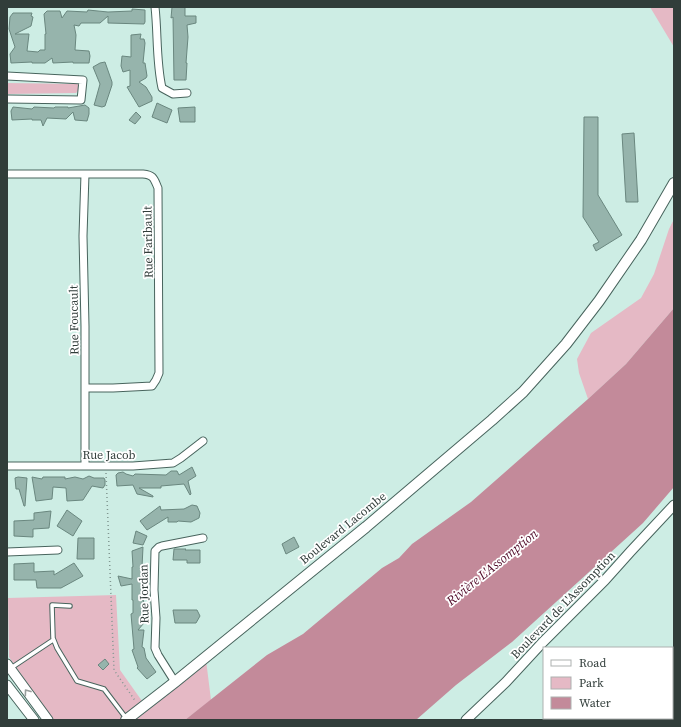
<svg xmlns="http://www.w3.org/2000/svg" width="681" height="727" font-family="'Source Serif 4',serif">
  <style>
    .green { fill: #e5b9c5 }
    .water { fill: #c38a9a }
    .building { fill: #96b4ac; stroke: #6a877f }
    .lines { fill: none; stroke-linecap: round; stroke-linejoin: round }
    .service-casing { stroke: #48645d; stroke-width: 5.5 }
    .minor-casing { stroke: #48645d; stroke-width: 9 }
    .tertiary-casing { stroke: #48645d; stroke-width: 11 }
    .secondary-casing { stroke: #48645d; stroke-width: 12 }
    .path { stroke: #819791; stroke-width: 1.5; stroke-dasharray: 1 3; stroke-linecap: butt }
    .service { stroke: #fff; stroke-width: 3.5 }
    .minor { stroke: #fff; stroke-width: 7 }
    .tertiary { stroke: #fff; stroke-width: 9 }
    .secondary { stroke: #fff; stroke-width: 10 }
    .oneway { stroke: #989e9c }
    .labels { text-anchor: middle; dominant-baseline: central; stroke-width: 3.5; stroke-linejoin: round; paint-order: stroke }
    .street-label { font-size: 12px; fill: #313d3a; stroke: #fff }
    .water-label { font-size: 13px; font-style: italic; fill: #510b29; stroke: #fff }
  </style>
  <rect width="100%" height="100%" fill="#cdede4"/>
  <path class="green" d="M650 7H674V47Z
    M7 83 80 84V88L76 93 7 94Z
    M674 219V308L626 364 588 399 579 373 577 359 591 333 641 298 654 274 669 229Z
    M116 595 120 670 142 701 144 706 205 652 211 700 185 720H53L9 657 8 598Z"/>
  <path class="water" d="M674 308V487L643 523 512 642 456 685 416 720H185L267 655 303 634 382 568 399 558 412 544 471 502 588 399 626 364Z"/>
  <path class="building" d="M172 7H185V16H196V23L187 25 188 37 186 63H187L186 80H174L173 17 171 18Z
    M132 9 145 10V22L144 24 108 23V16L100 23H81L79 26 74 25 76 35 75 50 89 51 90 56 89 63H73V62L53 63 52 58 45 63H32V62L11 63 10 54 15 47 9 29 10 17 13 13H32L31 16 33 17 31 26 15 34H29L27 51 38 52 40 50H45V34H46L44 14 47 11H60L62 18 67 11 87 12 88 10 108 12 132 11Z
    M141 34 140 39H144L145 43 143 63H145L147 76 146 78 139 82 146 87 152 97V101L139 107 127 87 130 86V70L123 72 121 66 122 56 131 57V35Z
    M105 62 112 82V85L105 106 102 107 94 105 95 102 100 84 93 67 100 63Z
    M157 103 172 110 167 123 152 117Z
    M85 105 89 108V114L87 121 75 120 73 112 66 119 47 118 43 126 41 120H32V119L12 120 11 111 13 107 32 109 34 107 54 108 55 107H68V108Z
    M195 107V122H180L178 108Z
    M136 112 141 117 135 124 129 120Z
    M584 117H598V195L622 235 596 251 593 245 599 242 583 217Z
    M634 133 638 202H626L622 134Z
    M192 467 196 476 188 481 191 494 190 495 184 484 161 486V488H139L153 496V497L137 494 133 485 117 486 116 475 118 473 123 472 126 474 133 476 135 474 166 475 171 471H177L179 475Z
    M89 476 94 478H104L105 480V485L103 488 92 486 83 500 67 501 66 488 53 487 52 499 36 501 32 477 42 479 43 477H65V479L75 477 83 479Z
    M18 477 27 478 25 506H24L19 489H16L15 478Z
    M192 505 197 506 200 513 199 518 191 522 178 521 177 522H168V517L147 530 140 521 160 506 161 510 184 509Z
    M67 510 82 521 73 536 57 526Z
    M51 511 49 528 33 529V537L14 536V521L34 520V513Z
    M136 531 147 536 143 545 133 543Z
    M294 537 299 547 286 554 282 544Z
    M78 538H94V559H77Z
    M143 547 142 567H143L142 578 141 579V580L146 581V582L142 583 143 593 142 595 144 603 141 612 145 613 144 623 138 630H144L142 647 144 648 146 658 156 672 147 679 137 668 138 667 132 650 134 649 131 614 133 613V600H132V584L121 586 118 576 132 579V567H133L132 551Z
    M174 549H186L185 550H200V563H187V560H173Z
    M34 563V572L54 571V575L74 563 83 576 61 588H37L36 580H14V564Z
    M173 610H197L200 616 196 623H175Z
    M105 659 109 664 103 670 98 665Z"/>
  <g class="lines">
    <defs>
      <path id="service" d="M70 606 52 605 53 638 57 648 77 681 104 689 126 718
        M11 668 53 640"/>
      <path id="minor" d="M155 7C158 34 156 61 162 88L173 94 187 93
        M7 76 83 80 81 100 7 99
        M7 174H143C154 175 154 179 158 188L159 373 156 380 152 386 113 388H86
        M85 174 83 236 85 326V466
        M7 466H133L173 463 181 458 203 441
        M7 552 58 550
        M175 682 158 655 155 648 156 618 154 590 155 551 159 547 162 546 203 538"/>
      <path id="tertiary" d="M7 664 48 720
        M7 685 34 720
        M466 720 506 682 542 643 605 580 631 551 674 505"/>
      <path id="secondary" d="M126 720 175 682 366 527 492 420 523 392 566 344 599 301 641 240 674 183"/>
    </defs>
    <use href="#service" class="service-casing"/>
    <use href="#minor" class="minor-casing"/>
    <use href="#tertiary" class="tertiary-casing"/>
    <use href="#secondary" class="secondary-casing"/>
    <path class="path" d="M106 473 114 670 136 702"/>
    <use href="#service" class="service"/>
    <use href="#minor" class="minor"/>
    <use href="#tertiary" class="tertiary"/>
    <use href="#secondary" class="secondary"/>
  </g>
  <defs><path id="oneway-chevron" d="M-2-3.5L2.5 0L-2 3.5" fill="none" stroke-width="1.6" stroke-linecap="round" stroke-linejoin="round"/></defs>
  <use class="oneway" href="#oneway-chevron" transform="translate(27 692) rotate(-126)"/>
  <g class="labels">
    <g class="street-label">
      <text transform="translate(148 242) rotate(-91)">Rue Faribault</text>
      <text transform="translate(74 320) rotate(-91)">Rue Foucault</text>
      <text x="109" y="455">Rue Jacob</text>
      <text transform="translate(343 528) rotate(-39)">Boulevard Lacombe</text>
      <text transform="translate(144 594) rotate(-91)">Rue Jordan</text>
      <text transform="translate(563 605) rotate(-46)">Boulevard de L'Assomption</text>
    </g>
    <g class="water-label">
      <text transform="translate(492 567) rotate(-39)">Rivière L'Assomption</text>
    </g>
  </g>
  <rect width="681" height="727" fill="none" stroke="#313d3a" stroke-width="16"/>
  <rect x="543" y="647" width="130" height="72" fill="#ffffff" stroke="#adb1b0"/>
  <rect x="551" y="660" width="20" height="6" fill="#ffffff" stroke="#adb1b0"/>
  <text x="579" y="667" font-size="12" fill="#313d3a">Road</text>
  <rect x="551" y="677" width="20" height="12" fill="#e5b9c5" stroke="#adb1b0"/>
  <text x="579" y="687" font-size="12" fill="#313d3a">Park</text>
  <rect x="551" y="697" width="20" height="12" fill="#c38a9a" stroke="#adb1b0"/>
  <text x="579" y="707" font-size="12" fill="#313d3a">Water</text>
</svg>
